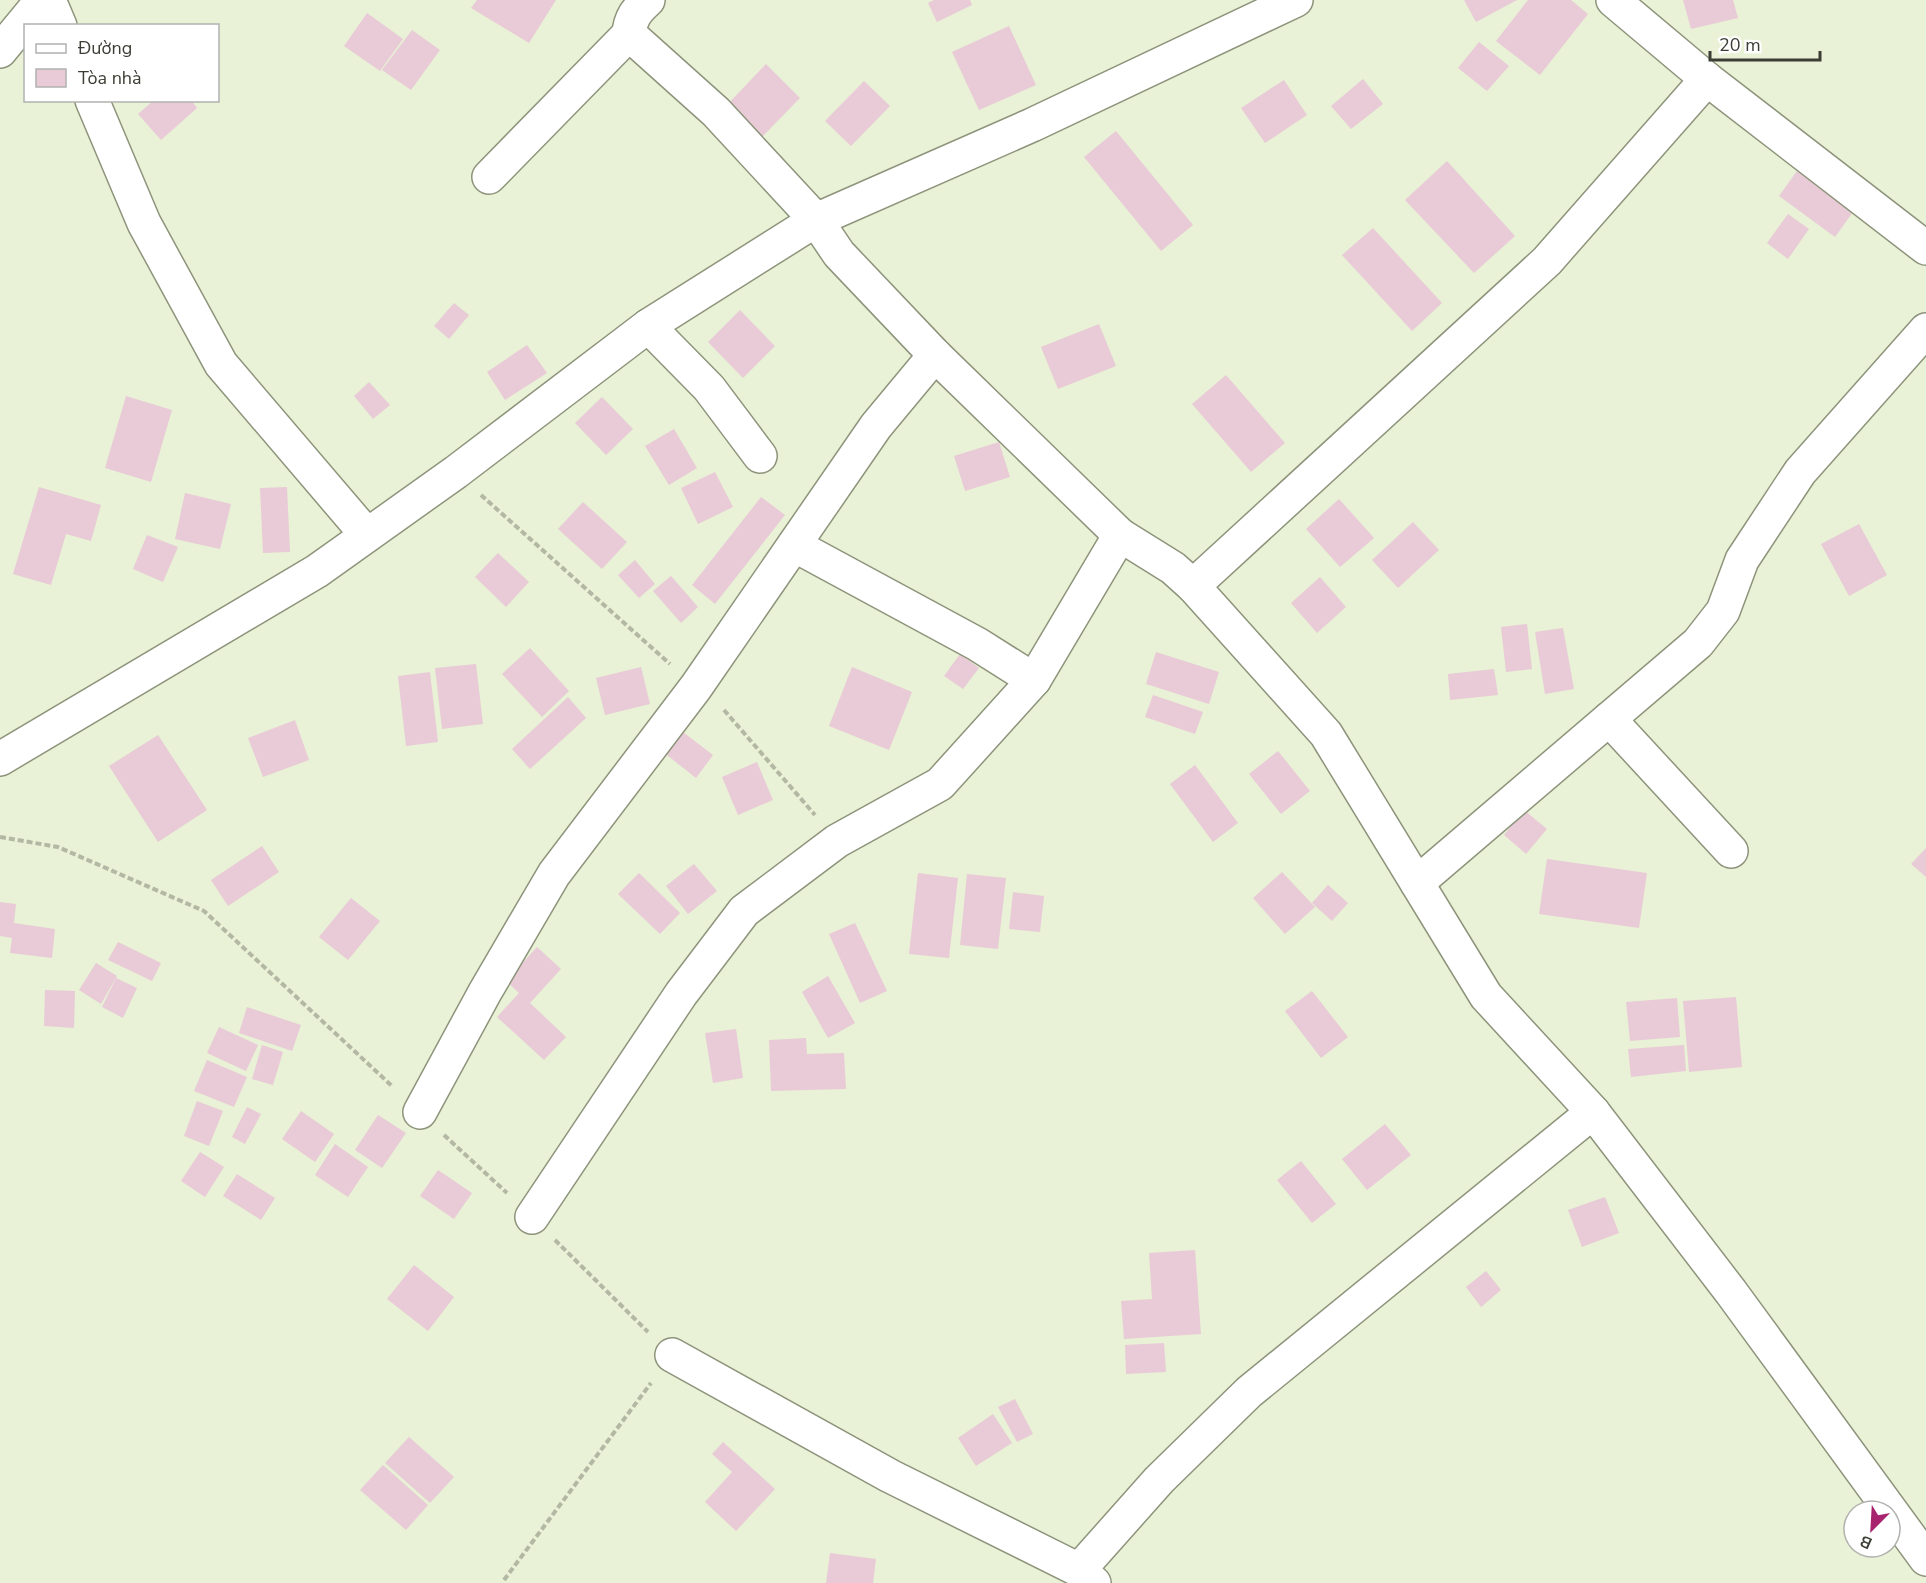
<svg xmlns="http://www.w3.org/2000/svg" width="1926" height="1583" font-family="'Nunito Sans',sans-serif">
<rect width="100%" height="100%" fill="#e9f1d6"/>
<g fill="#e8cbd6">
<polygon points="477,0 556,0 529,43 471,8"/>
<polygon points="934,0 970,0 972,5 937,22 928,3"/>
<polygon points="1464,0 1517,0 1476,22"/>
<polygon points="1528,0 1571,0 1588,14 1540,75 1496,41"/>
<polygon points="1683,0 1733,0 1738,18 1691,29"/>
<polygon points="367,13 403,39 380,71 344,46"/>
<polygon points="1009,26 1036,85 979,110 952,52"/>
<polygon points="412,30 440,50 411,90 382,70"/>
<polygon points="1479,42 1509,66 1487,91 1458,68"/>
<polygon points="766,64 800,98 761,138 727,105"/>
<polygon points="1363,79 1383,104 1351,129 1331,106"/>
<polygon points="1284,80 1307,115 1265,143 1241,108"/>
<polygon points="864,81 890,106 851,146 825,121"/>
<polygon points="154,100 191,100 197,108 161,140 138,114"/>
<polygon points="1116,131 1193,225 1161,251 1084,157"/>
<polygon points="1447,161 1515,236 1474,273 1405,200"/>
<polygon points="1797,171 1853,212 1835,237 1779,196"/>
<polygon points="1788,214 1809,229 1788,259 1767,243"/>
<polygon points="1373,228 1442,303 1412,331 1342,255"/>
<polygon points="454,303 469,315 449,339 434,326"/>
<polygon points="740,310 775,346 743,378 708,342"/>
<polygon points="1099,324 1116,366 1058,389 1041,347"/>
<polygon points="527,345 547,373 505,400 487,372"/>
<polygon points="1226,375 1285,443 1251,472 1192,404"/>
<polygon points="369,382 390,405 373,419 354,396"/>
<polygon points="126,396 172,410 151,482 105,468"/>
<polygon points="602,397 633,429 606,455 575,423"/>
<polygon points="674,429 697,468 669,485 645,446"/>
<polygon points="999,442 1010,477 965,491 954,456"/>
<polygon points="715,472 733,507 698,524 681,488"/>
<polygon points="39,487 101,505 91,541 66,534 51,585 13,574"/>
<polygon points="287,487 290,552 263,553 260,488"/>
<polygon points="185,493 231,504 220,549 175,539"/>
<polygon points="761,497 785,515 715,604 692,585"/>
<polygon points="1339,499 1374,538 1340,567 1306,529"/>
<polygon points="583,502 627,542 602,569 558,529"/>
<polygon points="1413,522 1439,550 1398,588 1372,560"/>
<polygon points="1859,524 1887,575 1849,596 1821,544"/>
<polygon points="147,535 178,547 163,582 133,569"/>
<polygon points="498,553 529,582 506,607 475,577"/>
<polygon points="635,560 655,584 639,598 618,575"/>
<polygon points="671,576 698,607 681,623 653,591"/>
<polygon points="1320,577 1346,607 1317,633 1291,603"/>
<polygon points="1527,624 1532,669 1506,672 1501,627"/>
<polygon points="1563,628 1574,689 1545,694 1535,632"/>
<polygon points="530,648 569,691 542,717 502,674"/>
<polygon points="1156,652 1219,672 1209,704 1146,684"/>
<polygon points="960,654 979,668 963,689 944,676"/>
<polygon points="476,664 483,724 442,729 435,668"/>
<polygon points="641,667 650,704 605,715 596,678"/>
<polygon points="852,667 912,692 889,750 829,726"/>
<polygon points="1494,669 1498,695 1450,700 1448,674"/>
<polygon points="430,672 438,742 406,746 398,676"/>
<polygon points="1153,695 1203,712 1195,734 1145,717"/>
<polygon points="568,697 586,718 530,769 512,749"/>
<polygon points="295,720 309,760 263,777 248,738"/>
<polygon points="675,726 713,755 696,778 658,748"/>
<polygon points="158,735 207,810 158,842 109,766"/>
<polygon points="1278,751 1310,791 1281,814 1249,774"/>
<polygon points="757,762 773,800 738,815 722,777"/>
<polygon points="1195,765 1238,823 1213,842 1170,784"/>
<polygon points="1524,810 1547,829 1526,854 1504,835"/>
<polygon points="262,846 279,872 228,906 211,880"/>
<polygon points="1926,848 1926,877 1911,864"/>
<polygon points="1547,859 1647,873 1639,928 1539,914"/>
<polygon points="694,864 717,891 688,914 666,886"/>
<polygon points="1282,872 1315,907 1285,934 1253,898"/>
<polygon points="639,873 680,913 660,934 618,894"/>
<polygon points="918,873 958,878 949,958 909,954"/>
<polygon points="967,874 1006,878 998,949 960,945"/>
<polygon points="1328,885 1348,903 1332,921 1312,903"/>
<polygon points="1013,892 1044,896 1040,932 1009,929"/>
<polygon points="351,898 380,921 348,960 319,937"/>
<polygon points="0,902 16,904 14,923 55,929 52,958 10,953 12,938 0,936"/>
<polygon points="855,923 887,991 860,1003 829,934"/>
<polygon points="118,942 161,963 152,981 108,960"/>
<polygon points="537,947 561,969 530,1003 566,1037 544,1060 497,1017 519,993 506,981"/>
<polygon points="96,963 117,976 101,1004 79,990"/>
<polygon points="828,976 855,1023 828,1038 802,992"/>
<polygon points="116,978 137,988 123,1018 102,1007"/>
<polygon points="45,990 75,991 74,1028 44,1026"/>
<polygon points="1312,991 1348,1037 1321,1058 1285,1011"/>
<polygon points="1736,997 1742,1067 1689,1072 1683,1001"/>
<polygon points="1677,998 1680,1037 1630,1041 1626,1002"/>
<polygon points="247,1007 301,1025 292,1051 239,1033"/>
<polygon points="219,1027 258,1045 246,1071 207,1053"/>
<polygon points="736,1029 743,1078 713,1083 705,1033"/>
<polygon points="806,1038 807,1054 844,1053 846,1089 771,1091 769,1040"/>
<polygon points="262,1045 283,1052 273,1085 252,1079"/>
<polygon points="1684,1045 1686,1071 1631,1077 1628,1049"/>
<polygon points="207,1060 247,1077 234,1107 194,1091"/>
<polygon points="197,1101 223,1111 209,1146 184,1136"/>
<polygon points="247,1107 261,1114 245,1144 232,1137"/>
<polygon points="301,1111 334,1134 315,1162 282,1139"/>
<polygon points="378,1115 406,1133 382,1168 355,1150"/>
<polygon points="1385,1124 1411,1155 1367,1190 1342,1159"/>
<polygon points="335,1144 368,1167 348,1197 315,1175"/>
<polygon points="200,1152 224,1167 205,1197 181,1181"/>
<polygon points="1301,1161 1336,1204 1312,1223 1277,1180"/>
<polygon points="438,1170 472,1193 454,1219 420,1196"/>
<polygon points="237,1174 275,1198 261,1220 223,1196"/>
<polygon points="1605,1197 1619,1233 1582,1247 1568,1210"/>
<polygon points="1195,1250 1201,1334 1124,1339 1121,1301 1152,1299 1149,1253"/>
<polygon points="414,1265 454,1297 428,1331 387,1299"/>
<polygon points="1486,1271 1501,1290 1481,1307 1466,1287"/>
<polygon points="1164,1343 1166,1372 1126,1374 1125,1345"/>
<polygon points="1015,1399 1033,1434 1017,1442 998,1407"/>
<polygon points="993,1414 1012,1443 976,1466 958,1438"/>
<polygon points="409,1437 454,1477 430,1503 385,1463"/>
<polygon points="723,1442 775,1489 736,1531 705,1502 732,1472 712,1454"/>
<polygon points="383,1465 428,1505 406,1530 360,1490"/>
<polygon points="830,1553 876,1559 873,1583 826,1583"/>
</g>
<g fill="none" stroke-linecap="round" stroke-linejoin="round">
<g stroke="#8d947b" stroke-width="36">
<g id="minor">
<polyline points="49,0 60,26"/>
<polyline points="1613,0 1707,79 1926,248"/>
<polyline points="0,51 42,0"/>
<polyline points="92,100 144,223 221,364 367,535"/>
<polyline points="489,177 629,34"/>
<polyline points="648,326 709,388 760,456"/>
<polyline points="1120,535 1173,568 1193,586 1326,734 1486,996 1593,1112 1731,1292 1926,1559"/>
<polyline points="794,545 977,644 1034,680"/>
<polyline points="1193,586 1547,261 1707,79"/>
<polyline points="1609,719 1731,851"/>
<polyline points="0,759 317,571 456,472 648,326 816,220 1032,125 1296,0"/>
<polyline points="1417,883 1698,643 1723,611 1742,560 1800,472 1926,330"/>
<polyline points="420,1112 485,992 554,874 696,687 876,426 935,355"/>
<path d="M532 1217 681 994 744 911 837 841 940 784 1034 680 1120 535 935 355 839 254 816 220 716 112 629 34C630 18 637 10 648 0"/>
<polyline points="672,1355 890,1476 1079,1570 1094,1583"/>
<polyline points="1079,1570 1159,1480 1249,1392 1593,1112"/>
</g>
</g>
<g stroke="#b2b8a3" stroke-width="4" stroke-dasharray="6 3" stroke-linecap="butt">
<polyline points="481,495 670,664"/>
<polyline points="724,710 815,815"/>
<polyline points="0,837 58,847 204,911 393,1087"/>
<polyline points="444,1135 507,1193"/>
<polyline points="555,1240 648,1332"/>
<polyline points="504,1580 651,1383"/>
</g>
<use href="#minor" stroke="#fff" stroke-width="33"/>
</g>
<rect x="24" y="24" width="195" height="78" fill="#ffffff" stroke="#b1b2ae" stroke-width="1.5"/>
<rect x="36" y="44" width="30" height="9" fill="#ffffff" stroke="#b1b2ae" stroke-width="1.5"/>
<text x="78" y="54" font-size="18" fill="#3b3e34">Đường</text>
<rect x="36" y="69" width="30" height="18" fill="#e8cbd6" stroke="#b1b2ae" stroke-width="1.5"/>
<text x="78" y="84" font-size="18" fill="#3b3e34">Tòa nhà</text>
<g transform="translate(1872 1529) rotate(204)"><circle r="28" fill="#ffffff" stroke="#b1b2ae" stroke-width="1.5"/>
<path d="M0-4.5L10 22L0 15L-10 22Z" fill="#a8236e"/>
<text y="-9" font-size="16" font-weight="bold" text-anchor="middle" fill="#3b3e34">B</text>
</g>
<path d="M1710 51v9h110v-9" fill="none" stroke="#3b3e34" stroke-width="3"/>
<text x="1719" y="51" font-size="18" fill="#3b3e34" stroke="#ffffff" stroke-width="4.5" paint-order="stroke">20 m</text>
</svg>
